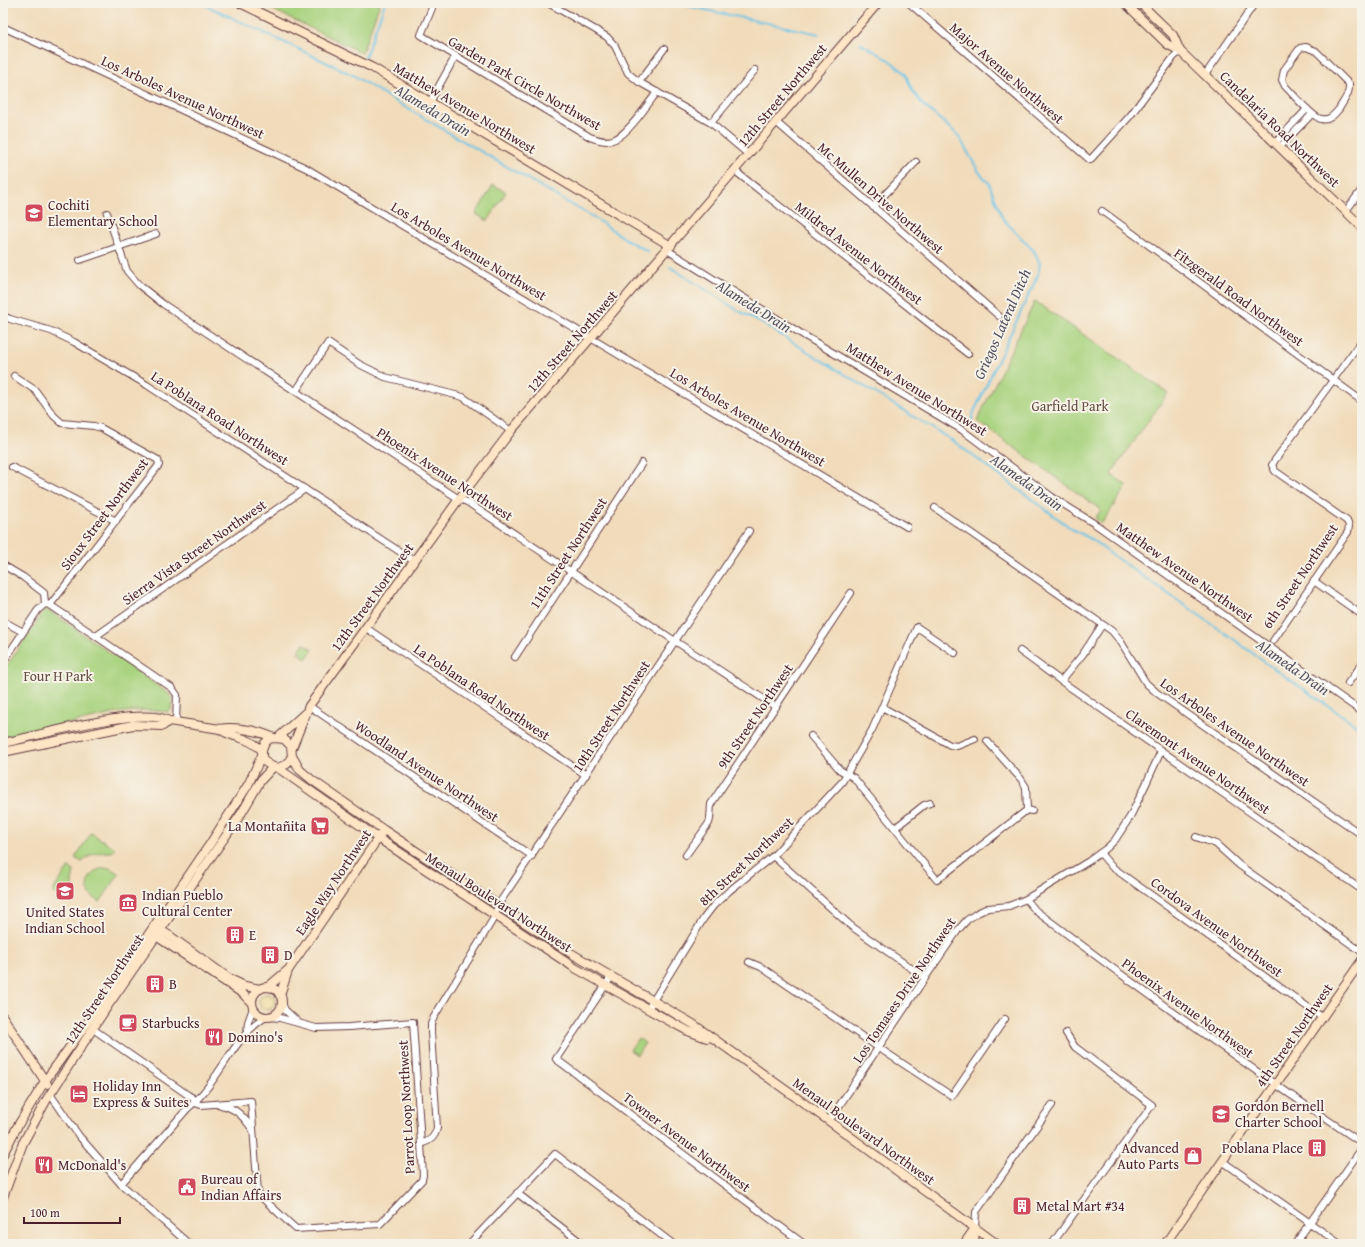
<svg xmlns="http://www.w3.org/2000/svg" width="1365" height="1247" font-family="'Gentium Book Plus',serif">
<rect width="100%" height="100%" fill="#f7f3e8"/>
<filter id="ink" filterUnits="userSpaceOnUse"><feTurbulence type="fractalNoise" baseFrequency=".025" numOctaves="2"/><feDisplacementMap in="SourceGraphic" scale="8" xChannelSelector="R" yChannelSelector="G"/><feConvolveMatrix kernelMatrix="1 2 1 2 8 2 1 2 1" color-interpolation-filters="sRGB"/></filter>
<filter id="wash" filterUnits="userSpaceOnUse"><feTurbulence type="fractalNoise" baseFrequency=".012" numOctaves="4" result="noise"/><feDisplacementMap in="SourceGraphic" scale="16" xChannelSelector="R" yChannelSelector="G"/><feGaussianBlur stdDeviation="0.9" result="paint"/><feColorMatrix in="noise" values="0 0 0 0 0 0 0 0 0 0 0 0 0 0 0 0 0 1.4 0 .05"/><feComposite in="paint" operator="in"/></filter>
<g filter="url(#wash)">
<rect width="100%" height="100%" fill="#f1dbba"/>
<g fill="#a9d37f" stroke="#7a7955">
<polygon points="259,3 380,3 362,53"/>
<polygon points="493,185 506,192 488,221 476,214"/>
<polygon points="1035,301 1168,393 1111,474 1127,486 1102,523 1095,518 1101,510 977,421"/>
<polygon points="45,610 51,612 168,693 172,699 171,710 168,712 145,710 123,712 3,737 3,671"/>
<polygon points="303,644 304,644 312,649 312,651 306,659 298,652"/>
<path d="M91 833 115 848 112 852C98 852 92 853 82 862L75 858Z"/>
<polygon points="69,867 74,871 72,881 74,892 66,902 52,892"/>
<path d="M102 868H110L119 874 100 902C97 900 94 898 92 896 81 885 91 872 102 868Z"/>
<polygon points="638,1038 645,1043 637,1055 630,1050"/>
</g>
<circle fill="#eeda9e" stroke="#9c7c64" cx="267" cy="1002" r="8"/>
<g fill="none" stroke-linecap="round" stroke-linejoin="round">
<g stroke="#69c5e7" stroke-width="2">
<polyline points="201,3 353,75 388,97 596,219 627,240 647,251"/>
<polyline points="673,3 819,34"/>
<polyline points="860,43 889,60 905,73 912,90 922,104 958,135 979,172 989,183 1003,219 1034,251 1040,264 1038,275 973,414 971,424 974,429 984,437"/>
<polyline points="365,57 385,3"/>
<polyline points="670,267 739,311 758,321 953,441 1072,529 1091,539 1112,555 1232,638 1267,664 1362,729"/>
</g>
</g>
</g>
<g filter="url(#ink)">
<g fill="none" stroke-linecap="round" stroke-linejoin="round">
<g stroke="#633b40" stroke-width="8">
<g id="street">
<path d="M434 3 421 35 590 137C598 140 607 143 615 139 628 134 648 104 657 92"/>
<polyline points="548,3 594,29 607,37 615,46 628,73 639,82 711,123 749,155"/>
<polyline points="909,3 1090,160 1130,116 1173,58 1180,51"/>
<polyline points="3,27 306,168 907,527"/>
<path d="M1306 47 1316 51 1349 84C1350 94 1344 100 1339 109 1334 115 1329 121 1321 119 1312 117 1292 93 1285 86L1282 80 1284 70 1300 48Z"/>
<polyline points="1205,75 1255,3"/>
<polyline points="639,82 664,49"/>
<polyline points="430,102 455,57"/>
<polyline points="776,122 999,316"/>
<polyline points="711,123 755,70"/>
<polyline points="1275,143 1307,109"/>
<polyline points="1280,147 1312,114"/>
<polyline points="735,171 968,354"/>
<polyline points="873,207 916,162"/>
<polyline points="1102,211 1362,401"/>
<polyline points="1346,211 1362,189"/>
<polyline points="107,213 127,271 139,285 163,304 459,499 467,502 675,641 776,707"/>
<polyline points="667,250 805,336 962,430 1052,497 1095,524 1362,712"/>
<polyline points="80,260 156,234"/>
<polyline points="3,316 10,319 51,331 74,342 147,385 414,561"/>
<polyline points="14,376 35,390 54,416 62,423 94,426 101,428 158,460 159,465 50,605"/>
<polyline points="296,391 328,343 359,364 385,377 463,397 511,431"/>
<polyline points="12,467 116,521"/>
<polyline points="935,508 1112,631 1121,642 1146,683 1157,693 1362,835"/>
<polyline points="3,565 23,577 44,593 45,604"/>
<polyline points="1314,581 1362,615"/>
<polyline points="45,604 50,605 172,688 177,695 176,722"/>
<polyline points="3,621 23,632"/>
<polyline points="366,628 586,775"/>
<polyline points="96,636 305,489"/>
<polyline points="1273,641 1348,532 1349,526 1347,521 1275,471 1272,465 1275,460 1362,340"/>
<polyline points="1020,651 1061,681 1362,890"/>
<polyline points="515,657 642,463"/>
<polyline points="3,662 38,610 45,604"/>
<polyline points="1061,681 1083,654 1102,625"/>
<polyline points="1348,683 1362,664"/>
<polyline points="309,706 532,856"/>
<polyline points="882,707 950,745 957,746 975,739"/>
<polyline points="811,736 840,770 854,778 937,880 1027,810 1032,811"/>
<polyline points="987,741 1021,779 1026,787 1027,810"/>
<polyline points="895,828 924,805 930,803"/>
<polyline points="1196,837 1216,844 1239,865 1362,952"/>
<polyline points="1100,853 1112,867 1323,1018"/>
<polyline points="686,855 709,823 710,819 711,804 851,593"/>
<polyline points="773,856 851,926 925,978"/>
<path d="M1026 899 1036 911C1143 992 1251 1069 1362 1143"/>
<polyline points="749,962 761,967 879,1048 952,1096 1005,1019"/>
<polyline points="611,977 556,1059 804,1244"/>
<polyline points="282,1003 285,1010 299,1023"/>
<polyline points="648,1009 704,918 714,905 729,891 773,856 842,782 872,730 917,627 955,653"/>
<polyline points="93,1029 188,1095 193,1098 195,1103 201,1105 251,1101 258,1193 259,1195 296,1229 380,1224 422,1180 423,1175 413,1022 349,1027 316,1028 280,1018 270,1017"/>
<polyline points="247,1032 248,1022 253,1008"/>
<polyline points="50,1094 79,1136 121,1184 189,1244"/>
<path d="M221 1105C236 1108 244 1117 252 1129"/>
<polyline points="829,1121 925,978 958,930 967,920 977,913 988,908 1009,906 1026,899 1089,861 1107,848 1115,840 1130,817 1146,784 1161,751"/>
<path d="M421 1143C430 1142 435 1137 437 1128L431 1032V1024L434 1017 495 916 498 905 675 641 749 531"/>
<polyline points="1222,1161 1340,1244"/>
<path d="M121 1184 188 1108C196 1102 201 1095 207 1088 226 1064 239 1033 266 1017"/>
<polyline points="517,1193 583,1244"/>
<polyline points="975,1228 976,1212 1052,1105"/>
<polyline points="469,1244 555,1154 673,1244"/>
<polyline points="1052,1244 1152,1105 1075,1047 1066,1033"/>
<polyline points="1295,1244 1362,1148"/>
</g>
</g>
<g stroke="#633b40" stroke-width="10">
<g id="secondary">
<polyline points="240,3 373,68 671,246"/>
<polyline points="1125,3 1167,44 1180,51 1362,227"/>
<polyline points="1140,3 1173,35 1180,51"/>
<path d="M220 729C227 735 233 735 241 738 249 740 256 745 262 750"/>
<polyline points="279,737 304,714"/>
<path d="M3 743C37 736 142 705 169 721L220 729C235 726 260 731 274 738"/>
<polyline points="292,748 309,706 459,499 511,431 878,3"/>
<polyline points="3,752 133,725 163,726 169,721"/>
<polyline points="292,756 287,764 278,768 273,767 265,762 262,757 262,750 265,743 269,739 274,738 284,739 291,746 292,756 300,770 312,780 384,830 569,952 693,1024 829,1121 997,1244"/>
<polyline points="278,768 378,838 575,968 664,1018 688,1031 707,1038"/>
<polyline points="156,929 160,930 170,936 230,979 245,986 260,989"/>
<polyline points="153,931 156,936 242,993 252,1003"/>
<polyline points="268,987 289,969 381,834"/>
<circle cx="267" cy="1002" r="15"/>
<polyline points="280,995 288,971"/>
<polyline points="3,1017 47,1084"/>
<polyline points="3,1154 17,1127 45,1081 101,1004 210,844 248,785 262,755"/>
<polyline points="3,1197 23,1143 47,1099 107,1007 241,814 261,780 273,767"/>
<polyline points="964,1244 975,1228"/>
<polyline points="974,1244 975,1229"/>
<polyline points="1165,1244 1362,960"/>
</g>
</g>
<use href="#street" stroke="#fff" stroke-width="6"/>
<use href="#secondary" stroke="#fde5c5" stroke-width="8"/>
</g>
</g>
<defs>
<g id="school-square" transform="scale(1)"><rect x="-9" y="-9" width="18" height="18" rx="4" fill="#d1495b" stroke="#f7f3e8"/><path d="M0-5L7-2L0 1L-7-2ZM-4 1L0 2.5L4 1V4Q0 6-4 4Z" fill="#fff"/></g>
<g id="supermarket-square" transform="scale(1)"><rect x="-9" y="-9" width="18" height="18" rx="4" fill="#d1495b" stroke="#f7f3e8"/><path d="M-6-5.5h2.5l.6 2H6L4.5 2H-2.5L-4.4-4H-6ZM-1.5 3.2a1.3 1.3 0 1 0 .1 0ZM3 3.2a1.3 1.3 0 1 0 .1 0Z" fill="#fff"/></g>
<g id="museum-square" transform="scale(1)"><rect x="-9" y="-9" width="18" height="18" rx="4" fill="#d1495b" stroke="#f7f3e8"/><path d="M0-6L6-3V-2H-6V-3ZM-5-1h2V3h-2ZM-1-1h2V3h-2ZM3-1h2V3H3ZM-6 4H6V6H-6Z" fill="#fff"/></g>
<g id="building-square" transform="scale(1)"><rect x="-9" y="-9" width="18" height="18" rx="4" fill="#d1495b" stroke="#f7f3e8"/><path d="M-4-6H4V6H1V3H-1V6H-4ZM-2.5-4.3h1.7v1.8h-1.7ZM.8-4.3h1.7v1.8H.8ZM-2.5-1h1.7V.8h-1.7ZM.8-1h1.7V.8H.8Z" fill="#fff"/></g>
<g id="cafe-square" transform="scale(1)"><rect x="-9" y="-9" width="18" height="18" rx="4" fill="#d1495b" stroke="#f7f3e8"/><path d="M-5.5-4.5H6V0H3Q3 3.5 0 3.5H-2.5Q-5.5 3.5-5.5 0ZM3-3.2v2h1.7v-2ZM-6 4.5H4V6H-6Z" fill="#fff"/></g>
<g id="restaurant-square" transform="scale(1)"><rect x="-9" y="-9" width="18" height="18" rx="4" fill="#d1495b" stroke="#f7f3e8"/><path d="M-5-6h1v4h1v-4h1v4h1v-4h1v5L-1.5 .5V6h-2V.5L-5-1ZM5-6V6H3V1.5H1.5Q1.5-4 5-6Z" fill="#fff"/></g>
<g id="hotel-square" transform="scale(1)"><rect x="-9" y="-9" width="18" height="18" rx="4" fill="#d1495b" stroke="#f7f3e8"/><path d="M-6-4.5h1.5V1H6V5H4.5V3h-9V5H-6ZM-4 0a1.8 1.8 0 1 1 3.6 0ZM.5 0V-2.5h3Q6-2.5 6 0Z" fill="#fff"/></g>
<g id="shop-square" transform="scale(1)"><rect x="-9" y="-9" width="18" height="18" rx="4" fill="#d1495b" stroke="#f7f3e8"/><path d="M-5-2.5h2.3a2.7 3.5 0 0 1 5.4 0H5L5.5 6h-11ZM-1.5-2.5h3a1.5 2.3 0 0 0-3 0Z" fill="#fff"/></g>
<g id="civic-square" transform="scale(1)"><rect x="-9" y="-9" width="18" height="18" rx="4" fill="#d1495b" stroke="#f7f3e8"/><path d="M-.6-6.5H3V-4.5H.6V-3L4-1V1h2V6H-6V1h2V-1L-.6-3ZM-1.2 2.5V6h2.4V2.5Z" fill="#fff"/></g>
</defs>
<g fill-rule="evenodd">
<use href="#school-square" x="34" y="213"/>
<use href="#supermarket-square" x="320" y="826"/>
<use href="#school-square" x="65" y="891"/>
<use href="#museum-square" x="128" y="903"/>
<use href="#building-square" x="235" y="935"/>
<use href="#building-square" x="270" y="955"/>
<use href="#building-square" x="155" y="984"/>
<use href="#cafe-square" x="128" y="1023"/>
<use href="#restaurant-square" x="214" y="1037"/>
<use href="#hotel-square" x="79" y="1094"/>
<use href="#school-square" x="1221" y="1114"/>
<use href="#building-square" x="1317" y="1148"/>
<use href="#shop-square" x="1193" y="1156"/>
<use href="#restaurant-square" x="44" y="1165"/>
<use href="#civic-square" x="187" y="1187"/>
<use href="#building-square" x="1022" y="1206"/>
</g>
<g text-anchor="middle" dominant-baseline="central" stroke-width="4" stroke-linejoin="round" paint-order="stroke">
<g font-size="14" fill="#4a1f2b" stroke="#f7f3e8">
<text transform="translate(1007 73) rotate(41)">Major Avenue Northwest</text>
<text transform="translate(525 83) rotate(30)">Garden Park Circle Northwest</text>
<text transform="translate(782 95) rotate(-50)">12th Street Northwest</text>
<text transform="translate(183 97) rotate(25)">Los Arboles Avenue Northwest</text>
<text transform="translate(465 108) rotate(31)">Matthew Avenue Northwest</text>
<text transform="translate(1280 129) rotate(44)">Candelaria Road Northwest</text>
<text transform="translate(881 198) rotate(41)">Mc Mullen Drive Northwest</text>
<text transform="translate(469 251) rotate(31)">Los Arboles Avenue Northwest</text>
<text transform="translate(859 253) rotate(38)">Mildred Avenue Northwest</text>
<text transform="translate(1239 297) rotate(36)">Fitzgerald Road Northwest</text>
<text transform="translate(572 341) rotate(-49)">12th Street Northwest</text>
<text transform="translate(917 389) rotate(32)">Matthew Avenue Northwest</text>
<text transform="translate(748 417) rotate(31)">Los Arboles Avenue Northwest</text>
<text transform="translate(220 418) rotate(33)">La Poblana Road Northwest</text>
<text transform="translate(445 474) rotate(33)">Phoenix Avenue Northwest</text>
<text transform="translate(104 514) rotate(-53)">Sioux Street Northwest</text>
<text transform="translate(194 552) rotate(-35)">Sierra Vista Street Northwest</text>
<text transform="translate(568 553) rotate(-57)">11th Street Northwest</text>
<text transform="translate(1185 572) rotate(35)">Matthew Avenue Northwest</text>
<text transform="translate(1300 576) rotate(-56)">6th Street Northwest</text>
<text transform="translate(372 597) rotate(-54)">12th Street Northwest</text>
<text transform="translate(482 692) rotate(34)">La Poblana Road Northwest</text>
<text transform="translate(611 716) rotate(-57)">10th Street Northwest</text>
<text transform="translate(755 716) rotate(-56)">9th Street Northwest</text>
<text transform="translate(1235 732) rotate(35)">Los Arboles Avenue Northwest</text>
<text transform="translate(1198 761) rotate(35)">Claremont Avenue Northwest</text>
<text transform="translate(427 771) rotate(34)">Woodland Avenue Northwest</text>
<text transform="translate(746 861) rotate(-43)">8th Street Northwest</text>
<text transform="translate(333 882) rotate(-56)">Eagle Way Northwest</text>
<text transform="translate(499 902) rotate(33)">Menaul Boulevard Northwest</text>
<text transform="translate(1217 927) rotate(36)">Cordova Avenue Northwest</text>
<text transform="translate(104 989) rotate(-56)">12th Street Northwest</text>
<text transform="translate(904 990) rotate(-56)">Los Tomases Drive Northwest</text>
<text transform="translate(1188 1008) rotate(36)">Phoenix Avenue Northwest</text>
<text transform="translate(1294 1035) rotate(-55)">4th Street Northwest</text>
<text transform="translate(406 1107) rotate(-93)">Parrot Loop Northwest</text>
<text transform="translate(864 1131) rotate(36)">Menaul Boulevard Northwest</text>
<text transform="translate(687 1142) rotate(37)">Towner Avenue Northwest</text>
</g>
<g font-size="14" fill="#4a1f2b" stroke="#f7f3e8" text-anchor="start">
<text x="48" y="205">Cochiti<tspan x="48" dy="16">Elementary School</tspan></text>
<text x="306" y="826" text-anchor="end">La Montañita</text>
<text x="142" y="895">Indian Pueblo<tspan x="142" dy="16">Cultural Center</tspan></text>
<text x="65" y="912" text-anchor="middle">United States<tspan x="65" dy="16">Indian School</tspan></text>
<text x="249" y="935">E</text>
<text x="284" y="955">D</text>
<text x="169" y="984">B</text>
<text x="142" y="1023">Starbucks</text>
<text x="228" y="1037">Domino's</text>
<text x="93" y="1086">Holiday Inn<tspan x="93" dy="16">Express &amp; Suites</tspan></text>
<text x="1235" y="1106">Gordon Bernell<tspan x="1235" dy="16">Charter School</tspan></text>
<text x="1179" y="1148" text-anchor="end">Advanced<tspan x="1179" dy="16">Auto Parts</tspan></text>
<text x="1303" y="1148" text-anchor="end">Poblana Place</text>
<text x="58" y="1165">McDonald's</text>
<text x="201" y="1179">Bureau of<tspan x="201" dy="16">Indian Affairs</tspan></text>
<text x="1036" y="1206">Metal Mart #34</text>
</g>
<g font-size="14" fill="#624c40" stroke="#f7f3e8">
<text x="1070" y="406">Garfield Park</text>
<text x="58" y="676">Four H Park</text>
</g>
<g font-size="15" font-style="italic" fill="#535163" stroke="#f7f3e8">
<text transform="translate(433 110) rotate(31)">Alameda Drain</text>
<text transform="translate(754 306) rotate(32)">Alameda Drain</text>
<text transform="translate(1002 324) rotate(-66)">Griegos Lateral Ditch</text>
<text transform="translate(1027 482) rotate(36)">Alameda Drain</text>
<text transform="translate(1293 667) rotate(35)">Alameda Drain</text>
</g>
</g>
<rect width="1365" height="1247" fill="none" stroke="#f7f3e8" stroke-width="16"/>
<path d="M24 1217v6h96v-6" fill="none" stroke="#4a1f2b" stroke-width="2"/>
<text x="30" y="1217" font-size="12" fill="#4a1f2b" stroke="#f7f3e8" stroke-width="3" paint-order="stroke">100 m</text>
</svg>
